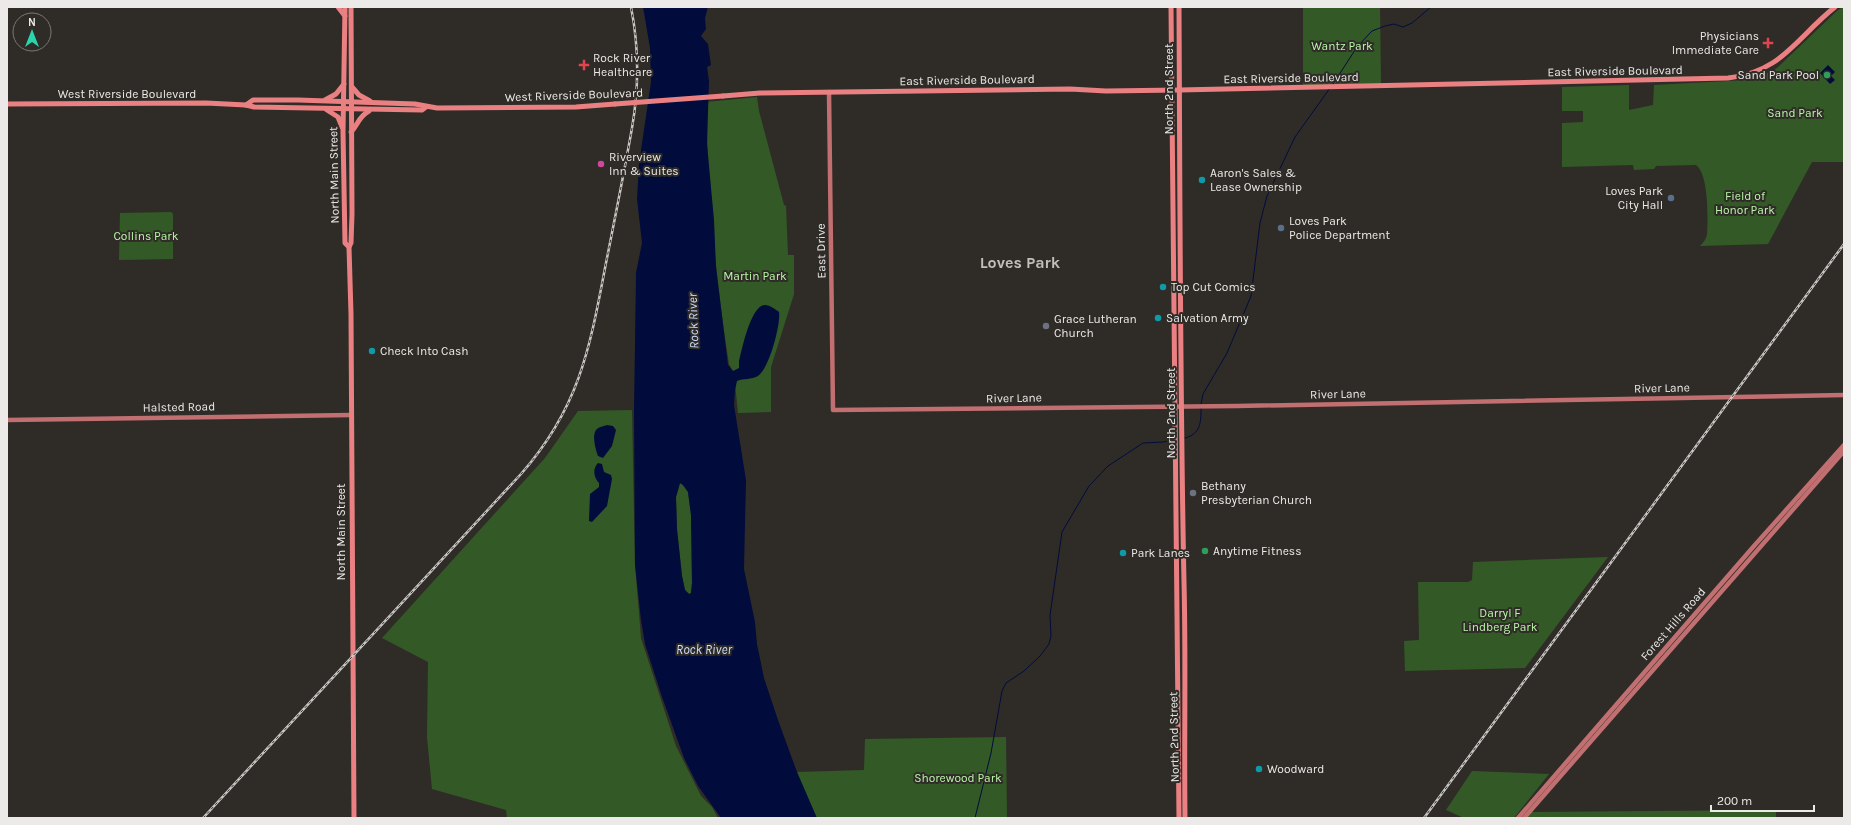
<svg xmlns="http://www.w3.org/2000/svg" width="1851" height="825" font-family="Karla,sans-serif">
<rect width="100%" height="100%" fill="#2f2c28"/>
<g fill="#335a26">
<polygon points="1303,7 1380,7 1381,86 1303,87"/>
<path d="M1844 7V162H1812L1768 244 1700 246C1703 243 1706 239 1707 235 1708 220 1709 174 1696 165L1656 166 1654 169 1634 170 1633 165 1562 167V123L1583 122V111H1562V87L1629 85V110L1653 105 1654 85 1747 80 1765 74 1777 68 1838 10Z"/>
<path d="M757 97 759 111 784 205 786 206 788 255H794V294L771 367V412L738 413 734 373 729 364C715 275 708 192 706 102Z"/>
<polygon points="171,212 173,214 173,259 119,260 120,213"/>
<polygon points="632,410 635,565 641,638 676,746 701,796 712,807 718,818 507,818 506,810 432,789 427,737 428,662 382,638 545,458 578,411"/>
<polygon points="680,483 683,485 688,492 691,515 692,583 691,593 689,594 685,590 682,576 677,530 676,497"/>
<polygon points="1608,557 1525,668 1405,671 1404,641 1419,640 1418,582 1468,582 1472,580 1473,562"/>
<polygon points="1006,737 1007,818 814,818 797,772 864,770 865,739"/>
<polygon points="1472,771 1549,774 1514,818 1464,818 1446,810"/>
<polygon points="1776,810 1776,818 1526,818 1531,812"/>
</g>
<g fill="#010c3c" fill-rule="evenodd">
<path d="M643 7H708L705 18 706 29 701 36 708 44 711 65 707 67 709 81 707 144 714 220 716 267 728 365 733 371 739 368V361C742 349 751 305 765 305 770 305 775 309 779 312 781 324 769 369 758 376 751 380 744 378 737 381L735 390 734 405 746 480 744 569 755 622 757 644 764 678 778 720 797 772 817 818H721L698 786 684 758 662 697 645 644 641 620 635 565 634 410 636 273 642 243 637 199 639 164 651 82 650 48ZM680 483 683 485 688 492 691 515 692 583 691 593 689 594 685 590 682 576 677 529 676 497Z"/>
<polygon points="1828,65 1835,72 1831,76 1835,80 1830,84 1820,73"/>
<path d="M607 425 613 426 616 430 612 446 603 458 598 456C596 450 591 434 597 429 599 427 604 426 607 425Z"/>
<path d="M598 463 602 464 604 472 611 475 612 479 607 506 592 522 589 521 590 494 599 487V483C594 478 592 469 598 463Z"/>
</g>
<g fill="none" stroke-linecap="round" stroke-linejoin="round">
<g stroke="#010c3c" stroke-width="1">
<polyline points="1333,84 1357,47 1372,31 1385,26 1394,24 1403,27 1412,23 1431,7"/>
<polyline points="1201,404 1203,394 1227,353 1251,296 1260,223 1267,196 1295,137 1330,88"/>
<path d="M1185 438C1201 434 1201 422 1201 408"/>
<polyline points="975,818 991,753 1002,691 1006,683 1024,671 1040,656 1049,644 1051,636 1050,615 1062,532 1089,486 1108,466 1143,443 1163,442 1174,440"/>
</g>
<g stroke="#c16f70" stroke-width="4.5">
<polyline points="829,92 833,410 1237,406 1844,395"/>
<polyline points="7,420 351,415"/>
<polyline points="1518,818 1754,546 1844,445"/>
<polyline points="1524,818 1844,451"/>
</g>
<g stroke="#ea8082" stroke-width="5">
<polyline points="338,7 345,16"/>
<polyline points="345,7 343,132 345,243 349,247"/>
<polyline points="351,7 352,214 351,243 349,247 351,314 354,818"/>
<polyline points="1171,7 1179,818"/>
<path d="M1179 7C1180 199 1180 390 1184 582 1186 660 1184 739 1185 818"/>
<polyline points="352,87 359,95 370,101"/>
<path d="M723 96 760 93 1070 89 1106 91 1179 90 1728 78C1782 72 1796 38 1835 7"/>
<polyline points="325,100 336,94 344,84"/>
<polyline points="7,104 206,103 246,105 254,107 422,110 426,107"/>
<polyline points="246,105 253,100 298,100 415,104 437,108 576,107 615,104"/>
<polyline points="327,110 338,117 342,127"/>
<path d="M351 132C358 125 358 117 369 111"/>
</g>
<g stroke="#c9c7c5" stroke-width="2.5">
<g id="rail">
<path d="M203 818 521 474C580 407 590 347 606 263 615 218 624 173 632 128 639 88 639 47 631 7"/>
<polyline points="1424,818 1844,244"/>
</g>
</g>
<use href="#rail" stroke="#2f2c28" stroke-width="1" stroke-dasharray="3" stroke-linecap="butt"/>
<polyline stroke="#ea8082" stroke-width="5" points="615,104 723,96"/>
</g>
<g fill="#e0444e" stroke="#2f2c28" stroke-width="1.5">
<path d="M1766 37h4v4h4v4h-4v4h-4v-4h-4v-4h4z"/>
<path d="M582 59h4v4h4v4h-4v4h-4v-4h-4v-4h4z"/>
</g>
<g fill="#2e9e5b" stroke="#2f2c28" stroke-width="1.5">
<circle cx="1827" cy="75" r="4"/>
<circle cx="1205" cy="551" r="4"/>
</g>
<circle fill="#d1479c" stroke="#2f2c28" stroke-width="1.5" cx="601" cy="164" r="4"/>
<g fill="#0f9aa8" stroke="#2f2c28" stroke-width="1.5">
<circle cx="1202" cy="180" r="4"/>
<circle cx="1163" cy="287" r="4"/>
<circle cx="1158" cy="318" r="4"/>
<circle cx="372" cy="351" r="4"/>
<circle cx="1123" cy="553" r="4"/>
<circle cx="1259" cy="769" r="4"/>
</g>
<g fill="#5c6f8a" stroke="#2f2c28" stroke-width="1.5">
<circle cx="1671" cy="198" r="4"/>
<circle cx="1281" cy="228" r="4"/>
</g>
<g fill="#6b7280" stroke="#2f2c28" stroke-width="1.5">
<circle cx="1046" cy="326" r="4"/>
<circle cx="1193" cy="493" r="4"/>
</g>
<g text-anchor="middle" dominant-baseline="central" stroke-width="4" stroke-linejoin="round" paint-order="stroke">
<g font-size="12" fill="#eceae8" stroke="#2f2c28" text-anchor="start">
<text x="1759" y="36" text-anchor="end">Physicians<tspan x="1759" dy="14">Immediate Care</tspan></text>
<text x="593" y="58">Rock River<tspan x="593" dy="14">Healthcare</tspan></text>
<text x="1819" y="75" text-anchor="end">Sand Park Pool</text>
<text x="609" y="157">Riverview<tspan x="609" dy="14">Inn &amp; Suites</tspan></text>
<text x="1210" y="173">Aaron's Sales &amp;<tspan x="1210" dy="14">Lease Ownership</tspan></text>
<text x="1663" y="191" text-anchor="end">Loves Park<tspan x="1663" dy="14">City Hall</tspan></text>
<text x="1289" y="221">Loves Park<tspan x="1289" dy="14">Police Department</tspan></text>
<text x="1171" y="287">Top Cut Comics</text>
<text x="1166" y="318">Salvation Army</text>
<text x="1054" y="319">Grace Lutheran<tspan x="1054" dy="14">Church</tspan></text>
<text x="380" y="351">Check Into Cash</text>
<text x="1201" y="486">Bethany<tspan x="1201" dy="14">Presbyterian Church</tspan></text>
<text x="1213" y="551">Anytime Fitness</text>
<text x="1131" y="553">Park Lanes</text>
<text x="1267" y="769">Woodward</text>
</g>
<g font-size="12" fill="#b9f7a7" stroke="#2f2c28">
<text x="1342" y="46">Wantz Park</text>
<text x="1795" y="113">Sand Park</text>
<text x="1745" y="196">Field of<tspan x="1745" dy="14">Honor Park</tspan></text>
<text x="146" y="236">Collins Park</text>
<text x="755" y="276">Martin Park</text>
<text x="1500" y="613">Darryl F<tspan x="1500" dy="14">Lindberg Park</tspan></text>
<text x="958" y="778">Shorewood Park</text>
</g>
<g font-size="12" fill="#eceae8" stroke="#2f2c28">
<text transform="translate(1615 71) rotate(-1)">East Riverside Boulevard</text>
<text transform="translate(1291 78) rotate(-1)">East Riverside Boulevard</text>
<text transform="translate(967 80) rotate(-1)">East Riverside Boulevard</text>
<text transform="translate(1169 89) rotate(-90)">North 2nd Street</text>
<text x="127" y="94">West Riverside Boulevard</text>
<text transform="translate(574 95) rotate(-2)">West Riverside Boulevard</text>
<text transform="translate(334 175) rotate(-91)">North Main Street</text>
<text transform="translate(821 251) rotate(-91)">East Drive</text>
<text transform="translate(1662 388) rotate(-1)">River Lane</text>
<text transform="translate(1338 394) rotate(-1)">River Lane</text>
<text transform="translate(1014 398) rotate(-1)">River Lane</text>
<text transform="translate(179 407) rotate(-1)">Halsted Road</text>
<text transform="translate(1171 413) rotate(-90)">North 2nd Street</text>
<text transform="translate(341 532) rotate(-90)">North Main Street</text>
<text transform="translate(1673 624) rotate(-49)">Forest Hills Road</text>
<text transform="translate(1174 737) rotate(-91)">North 2nd Street</text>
</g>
<g font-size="13" font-style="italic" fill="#cdddff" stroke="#2f2c28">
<text transform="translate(693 321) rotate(-92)">Rock River</text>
<text x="704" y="649">Rock River</text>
</g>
<g font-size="16" font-weight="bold" fill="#c2bfbb" stroke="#2f2c28">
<text x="1020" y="262">Loves Park</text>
</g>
</g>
<rect width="1851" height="825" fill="none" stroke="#eceae8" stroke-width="16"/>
<g transform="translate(32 32)"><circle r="19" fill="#2f2c28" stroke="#7b7875"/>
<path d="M0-3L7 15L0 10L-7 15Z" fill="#28d5ad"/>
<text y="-6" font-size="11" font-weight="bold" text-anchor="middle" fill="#eceae8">N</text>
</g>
<path d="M1711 805v6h103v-6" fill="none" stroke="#eceae8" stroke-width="2"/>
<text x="1717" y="805" font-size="12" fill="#eceae8" stroke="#2f2c28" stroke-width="3" paint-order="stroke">200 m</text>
</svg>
